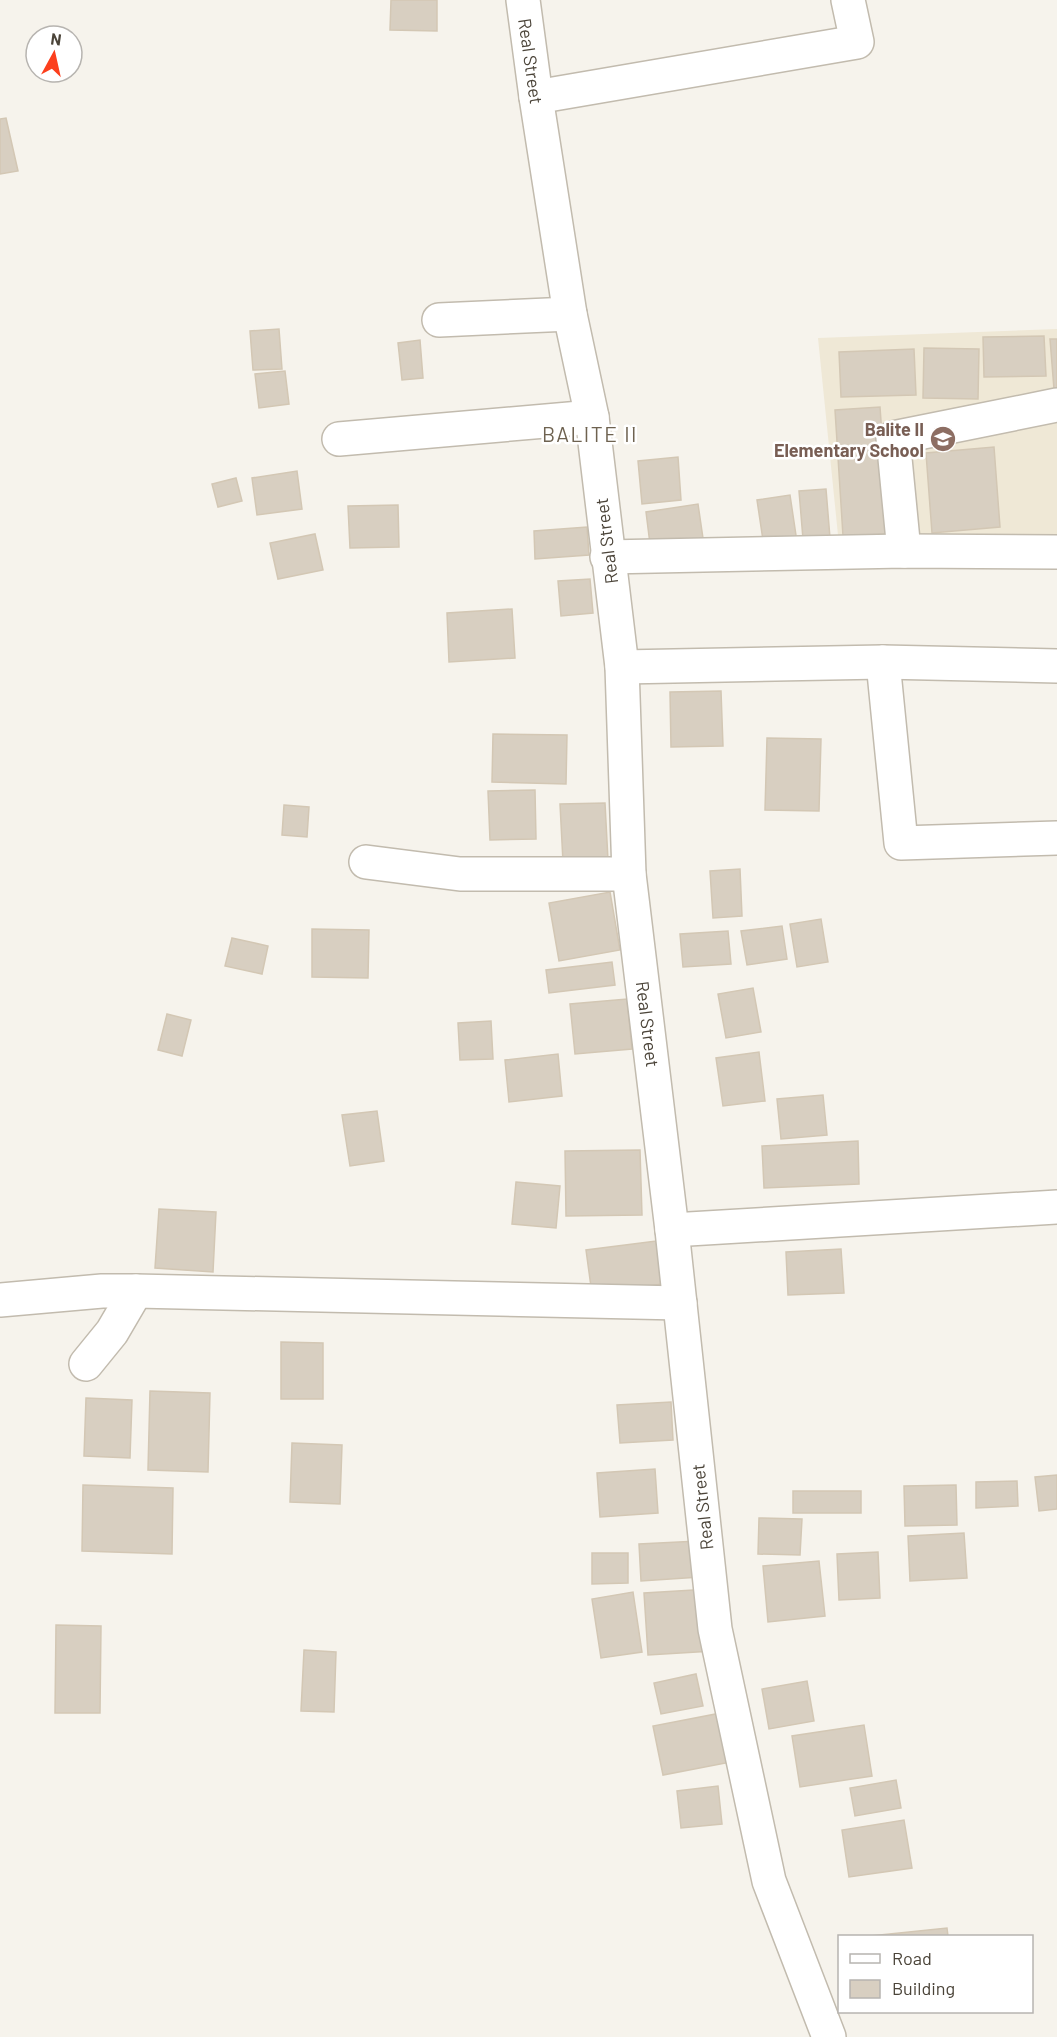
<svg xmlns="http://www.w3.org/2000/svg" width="1057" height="2037" font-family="Barlow,sans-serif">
<rect width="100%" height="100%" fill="#f6f3ec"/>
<polygon fill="#efe8d6" points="1057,329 1057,540 839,545 818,338"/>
<g fill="#d8cfc1" stroke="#d3c7b4" stroke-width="1.5">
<polygon points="391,0 437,0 437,31 390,30"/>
<polygon points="6,118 18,171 0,174 0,119"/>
<polygon points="279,329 282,369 253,370 250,331"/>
<polygon points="1044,336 1046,376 984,377 983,337"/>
<polygon points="1050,339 1057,339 1057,389 1054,389"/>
<polygon points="420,340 423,378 402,380 398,343"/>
<polygon points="924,348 979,349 978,399 923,398"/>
<polygon points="914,349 916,395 841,397 839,352"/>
<polygon points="285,371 289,404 259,408 255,374"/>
<polygon points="880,407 889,534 843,536 835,410"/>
<polygon points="994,447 1000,527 932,533 926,453"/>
<polygon points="678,457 681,500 642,504 638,461"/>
<polygon points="297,471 302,509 257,515 252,478"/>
<polygon points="236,478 242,501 218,507 212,484"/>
<polygon points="826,489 830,538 803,539 799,491"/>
<polygon points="790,495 797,542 764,547 757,500"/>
<polygon points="698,504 704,545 651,552 646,512"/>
<polygon points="398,505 399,547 350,548 348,506"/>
<polygon points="587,527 589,555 535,559 534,531"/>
<polygon points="315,534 323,570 278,579 270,543"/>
<polygon points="590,579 593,613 561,616 558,581"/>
<polygon points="512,609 515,658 449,662 447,613"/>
<polygon points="721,691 723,746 671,747 670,692"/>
<polygon points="493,734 567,735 566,784 492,782"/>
<polygon points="767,738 821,739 819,811 765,810"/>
<polygon points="535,790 536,839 490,840 488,791"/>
<polygon points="605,803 608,860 563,862 560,804"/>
<polygon points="284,805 309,807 307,837 282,835"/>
<polygon points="740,869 742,916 713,918 710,871"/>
<polygon points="610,892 620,950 559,961 549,903"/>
<polygon points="821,919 828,962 797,967 790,924"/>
<polygon points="782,926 787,959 747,965 741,931"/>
<polygon points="312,929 369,930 368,978 312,977"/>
<polygon points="728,931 731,964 683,967 680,934"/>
<polygon points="232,938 268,946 262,974 225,966"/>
<polygon points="612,962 615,985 549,993 546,970"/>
<polygon points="753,988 761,1032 726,1038 718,994"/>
<polygon points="627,999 632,1049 575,1054 570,1004"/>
<polygon points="167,1014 191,1020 182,1056 158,1050"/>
<polygon points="491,1021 493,1059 460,1060 458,1023"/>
<polygon points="759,1052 765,1101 723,1106 716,1058"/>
<polygon points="558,1054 562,1096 509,1102 505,1060"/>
<polygon points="823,1095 827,1135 781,1139 777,1099"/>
<polygon points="377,1111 384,1161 350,1166 342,1115"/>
<polygon points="858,1141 859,1184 764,1188 762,1146"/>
<polygon points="640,1150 642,1215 566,1216 565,1151"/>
<polygon points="516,1182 560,1186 556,1228 512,1224"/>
<polygon points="159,1209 216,1212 213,1272 155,1268"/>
<polygon points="656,1241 662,1284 592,1294 586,1250"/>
<polygon points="841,1249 844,1293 788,1295 786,1252"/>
<polygon points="281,1342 323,1343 323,1399 281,1399"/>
<polygon points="150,1391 210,1393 208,1472 148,1470"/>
<polygon points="86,1398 132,1400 130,1458 84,1456"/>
<polygon points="671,1402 673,1440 620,1443 617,1405"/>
<polygon points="292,1443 342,1445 340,1504 290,1502"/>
<polygon points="655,1469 658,1513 600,1517 597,1473"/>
<polygon points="1057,1475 1057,1509 1039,1511 1035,1477"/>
<polygon points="1017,1481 1018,1506 976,1508 976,1482"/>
<polygon points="83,1485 173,1488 172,1554 82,1551"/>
<polygon points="956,1485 957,1525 905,1526 904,1486"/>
<rect x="793" y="1491" width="68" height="22"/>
<polygon points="759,1518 802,1519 800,1555 758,1554"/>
<polygon points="964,1533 967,1578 910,1581 908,1536"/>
<polygon points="698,1541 700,1577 641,1581 639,1544"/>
<polygon points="878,1552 880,1598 839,1600 837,1554"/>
<polygon points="592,1553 628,1553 628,1583 592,1584"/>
<polygon points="819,1561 825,1616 768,1622 763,1566"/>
<polygon points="710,1589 713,1651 648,1655 644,1593"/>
<polygon points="633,1592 642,1652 601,1658 592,1599"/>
<polygon points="56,1625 101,1626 100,1713 55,1713"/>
<polygon points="304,1650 336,1652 334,1712 301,1711"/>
<polygon points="696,1674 703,1706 661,1714 654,1683"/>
<polygon points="807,1681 814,1721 769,1729 762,1689"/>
<polygon points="721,1713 731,1762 663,1775 653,1726"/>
<polygon points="864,1725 872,1776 800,1787 792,1736"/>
<polygon points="896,1780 901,1808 855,1816 850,1788"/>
<polygon points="718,1786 722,1824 681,1828 677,1791"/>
<polygon points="904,1820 912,1868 849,1877 842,1830"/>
<polygon points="947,1928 948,1936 870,1936"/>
</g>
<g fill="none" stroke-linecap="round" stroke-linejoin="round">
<g stroke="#c2bbae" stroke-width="36">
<g id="minor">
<polyline points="523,0 536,97 570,314 592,417 622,667 629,874 672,1230 715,1629 769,1881 829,2037"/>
<polyline points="536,97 857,42 848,0"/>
<polyline points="439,320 570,314"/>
<polyline points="339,439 592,417"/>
<polyline points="904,551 893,438 1057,405"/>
<polyline points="607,557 904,551 1057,552"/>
<polyline points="883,662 901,843 1057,838"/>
<polyline points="622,667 883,662 1057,666"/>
<polyline points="366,862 460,874 629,874"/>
<polyline points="672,1230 1057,1207"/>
<polyline points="0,1300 102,1291 136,1291 680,1303"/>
<polyline points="86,1364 112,1332 136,1291"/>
</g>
</g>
<use href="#minor" stroke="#fff" stroke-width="33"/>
</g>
<defs>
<g id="school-disc" transform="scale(1.35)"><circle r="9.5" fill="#8d6e63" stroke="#fff"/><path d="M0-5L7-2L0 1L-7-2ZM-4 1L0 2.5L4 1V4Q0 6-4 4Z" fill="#fff"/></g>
</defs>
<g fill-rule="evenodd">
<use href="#school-disc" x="943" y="439"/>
</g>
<g text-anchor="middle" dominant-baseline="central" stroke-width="5" stroke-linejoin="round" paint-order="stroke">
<g font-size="18" fill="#4b4439" stroke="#fff">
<text transform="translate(531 61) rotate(82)">Real Street</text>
<text transform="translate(606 541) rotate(-97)">Real Street</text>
<text transform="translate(648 1024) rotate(83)">Real Street</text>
<text transform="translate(702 1507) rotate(-96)">Real Street</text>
</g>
<g font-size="18" font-weight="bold" fill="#785e54" stroke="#fff" text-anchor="end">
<text x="924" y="429">Balite II<tspan x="924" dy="21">Elementary School</tspan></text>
</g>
<g font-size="21" letter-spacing="1.5" fill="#6e6250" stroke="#fff">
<text x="590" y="433">BALITE II</text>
</g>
</g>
<rect x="838" y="1935" width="195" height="78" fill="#ffffff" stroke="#b7b4b0" stroke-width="1.5"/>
<rect x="850" y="1954" width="30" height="9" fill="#ffffff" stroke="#b7b4b0" stroke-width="1.5"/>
<text x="892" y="1965" font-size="18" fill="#4b4439">Road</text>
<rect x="850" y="1980" width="30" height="18" fill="#d8cfc1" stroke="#b7b4b0" stroke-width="1.5"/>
<text x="892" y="1995" font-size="18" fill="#4b4439">Building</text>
<g transform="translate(54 54) rotate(8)"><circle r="28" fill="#ffffff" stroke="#b7b4b0" stroke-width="1.5"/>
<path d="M0-4.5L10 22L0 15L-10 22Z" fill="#fc3f1d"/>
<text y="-9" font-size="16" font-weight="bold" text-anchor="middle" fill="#4b4439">N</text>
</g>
</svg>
